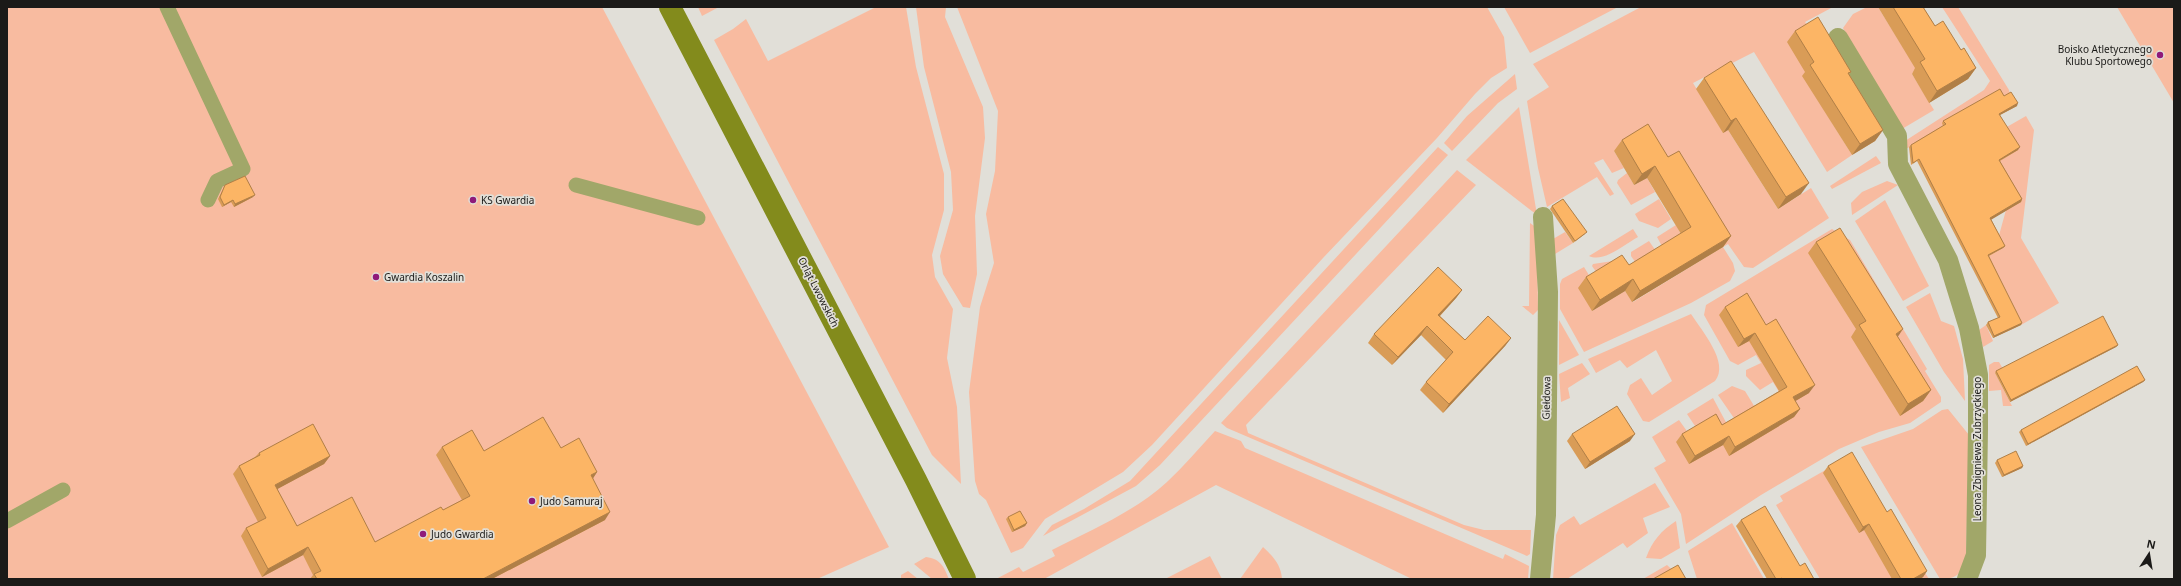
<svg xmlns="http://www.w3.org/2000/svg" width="2181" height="586" font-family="'Noto Sans',sans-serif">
<rect width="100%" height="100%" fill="#e1dfd8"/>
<g fill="#f8bba0">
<polygon points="7,7 602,7 889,547 817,579 7,579"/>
<polygon points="698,7 719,7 702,16"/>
<polygon points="876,7 906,7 916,67 944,174 944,210 932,255 935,277 953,309 947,358 957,407 961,484 932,455 714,40 733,29 746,19 768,61"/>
<polygon points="916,7 946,7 945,17 983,107 985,138 975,216 977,274 970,308 963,307 943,274 940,256 953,210 951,172 924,67"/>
<polygon points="957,7 1487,7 1504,37 1507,68 1491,78 1475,94 1437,138 1323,258 1152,445 1123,472 1045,519 1023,548 1011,553 986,500 979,494 975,481 969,392 980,307 994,263 986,214 995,171 998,111"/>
<polygon points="1504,7 1618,7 1530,53"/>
<polygon points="1641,7 1833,7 1805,22 1810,28 1806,74 1803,76 1852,155 1827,172 1754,52 1693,83 1723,132 1728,130 1778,209 1811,188 1829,218 1753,268 1744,267 1728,244 1723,247 1733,263 1735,271 1730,281 1691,303 1584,352 1560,309 1560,284 1562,279 1584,267 1592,280 1592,311 1625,291 1633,302 1723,247 1671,162 1614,151 1624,168 1612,173 1603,159 1594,163 1614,194 1610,196 1597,177 1547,207 1538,168 1527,101 1549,87 1533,64"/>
<polygon points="1867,7 1878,7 1917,70 1912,74 1934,110 1902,129 1843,28 1853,14"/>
<polygon points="1942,7 1958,7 2009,90 2010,94 1951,123 1906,149 1905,141 1984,90 1990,81"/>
<polygon points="2117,7 2174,7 2174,103"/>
<polygon points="1515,74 1517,89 1498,103 1452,151 1444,143 1467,116"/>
<polygon points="1519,107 1537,215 1466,160"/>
<polygon points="2026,116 2034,130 2021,238 2059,303 2021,325 1986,257 1998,239 2006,210 1997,162 2005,128"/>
<polygon points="1438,147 1448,155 1160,465 1136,486 1043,536 1052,525 1084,509 1130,481"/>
<polygon points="1876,156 1881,163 1832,189 1830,186"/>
<polygon points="1457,170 1476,185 1246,425 1248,433 1464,525 1484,530 1531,530 1530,554 1527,556 1227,428 1221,423"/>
<polygon points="1627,173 1634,185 1647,178 1655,192 1631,205 1617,183 1618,180"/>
<polygon points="1887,181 1898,185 1852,215 1851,203 1862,192"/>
<polygon points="1659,199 1671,219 1658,228 1639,221 1635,214"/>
<polygon points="1885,200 1929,286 1903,301 1855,221"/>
<polygon points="1530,223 1537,228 1538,310 1533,315 1522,306 1529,306"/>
<polygon points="1676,225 1683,238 1664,250 1657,237"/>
<path d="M1633 229 1638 237C1625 244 1604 263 1589 256Z"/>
<polygon points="1832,229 1850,240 1927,369 1925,371 1941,397 1941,402 1910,423 1879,432 1839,449 1761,495 1686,544 1681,514 1654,468 1666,461 1652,437 1679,420 1689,434 1697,429 1687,414 1713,398 1728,426 1736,421 1718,395 1732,386 1745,391 1756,409 1781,395 1773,382 1760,390 1746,376 1746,370 1761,363 1756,355 1738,365 1730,361 1704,315 1706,305"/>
<polygon points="1565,232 1573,243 1555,254 1553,239"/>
<polygon points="1649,241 1658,254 1638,266 1631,256 1631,252"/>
<polygon points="1613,261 1599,276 1592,266 1593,264"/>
<polygon points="1930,293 1941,321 1954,326 1963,359 1965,401 1944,372 1906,307"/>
<path d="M1691 314C1702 331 1730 363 1715 381L1649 422 1643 421 1627 394 1630 385 1641 378 1652 395 1672 381 1656 350 1627 368 1620 360 1596 373 1588 359Z"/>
<polygon points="1559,320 1579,355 1559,365"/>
<polygon points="1986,325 1993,341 1983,347 1979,330"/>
<polygon points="1994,362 1999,362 2003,369 1995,373 2012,406 2003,406 2001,390 1989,391 1989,365"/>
<polygon points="1582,363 1590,374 1568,388 1570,398 1561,402 1559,374"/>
<path d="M1948 409 1969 435 1966 559C1962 574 1956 579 1940 579L1861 447 1913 429 1942 410Z"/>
<path d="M1215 431 1241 441 1245 448 1503 559 1505 554 1529 566 1528 579H1412L1216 485 1044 579H996L1019 567 1023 572 1055 556 1052 550C1091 530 1134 512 1167 482 1184 466 1199 448 1215 431Z"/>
<polygon points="1850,456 1929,579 1820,579 1776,505 1783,501 1780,496"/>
<polygon points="1655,483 1670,507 1643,518 1648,533 1627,548 1623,543 1567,579 1553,579 1556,535 1560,525 1574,516 1580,525"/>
<path d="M1676 521 1680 548 1661 559 1646 558C1652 541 1661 531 1676 521Z"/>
<polygon points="1732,523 1764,579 1697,579 1688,551"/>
<path d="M1263 547C1273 556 1281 565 1282 579H1240Z"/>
<polygon points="1210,556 1222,579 1165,579"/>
<path d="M926 557C941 559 944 567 949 579H932L914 564Z"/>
<polygon points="1667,565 1682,579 1643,579"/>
<polygon points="908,571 918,579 901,579 901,575"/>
</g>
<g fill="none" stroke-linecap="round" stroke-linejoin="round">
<g stroke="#a1a769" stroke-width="15">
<polyline points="167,7 243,169 217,181 208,200"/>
<polyline points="576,185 698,218"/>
<polyline points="7,521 63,490"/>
</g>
<g stroke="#a1a769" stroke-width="20">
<polyline points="1838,38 1897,136 1898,164 1948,260 1969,328 1978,375 1978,429 1976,555 1967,579"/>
<polyline points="1540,579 1546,515 1548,292 1543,217"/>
</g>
<polyline stroke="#838b1c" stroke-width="22" points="670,7 916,480 965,579"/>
</g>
<g fill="#d99c57">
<polygon points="1878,7 1923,7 1935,26 1961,50 1976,68 1968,79 1929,103 1912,74 1915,68"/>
<polygon points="1795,31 1851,72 1849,74 1883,130 1875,141 1852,155 1802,76 1805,72 1787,42"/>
<polygon points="1704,78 1801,194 1778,209 1728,130 1723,133 1696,89"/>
<polygon points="2004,96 2017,106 2000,115 2018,150 2000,161 2022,199 2021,202 1991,219 2005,246 2003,248 1989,256 2021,325 1993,338 1986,325 1988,322 1998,318 1917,161 1911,165 1909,147 1911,145 1943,126 1942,123 1943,121"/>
<polygon points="1622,140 1668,157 1731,236 1723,247 1632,302 1625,291 1592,311 1578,288 1586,277 1629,265 1681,234 1647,178 1634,185 1614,151"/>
<polygon points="225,185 253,197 234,207 231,202 222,207 218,199"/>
<polygon points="1552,206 1585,234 1573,243 1550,209"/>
<polygon points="1816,242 1898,337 1931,390 1923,401 1900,416 1851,337 1856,329 1808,253"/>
<polygon points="1462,290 1456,298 1440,316 1465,340 1511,338 1505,346 1443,413 1420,390 1426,382 1446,360 1421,335 1392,365 1368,343 1374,334"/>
<polygon points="1725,307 1766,325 1809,393 1795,401 1800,409 1794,417 1729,456 1723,445 1689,464 1676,442 1682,434 1722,425 1779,391 1749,341 1738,347 1719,315"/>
<polygon points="2118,345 2116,347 2010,402 1995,373 1996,371"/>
<polygon points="2145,380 2143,382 2026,446 2019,432 2021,430"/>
<polygon points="1572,434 1630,441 1585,469 1567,441"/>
<polygon points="442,447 484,451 561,448 597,472 593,478 605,520 492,579 310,579 313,575 303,555 262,577 241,536 246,528 258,522 233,474 239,466 255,457 259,453 330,456 324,464 277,489 297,526 375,542 443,510 462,500 436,455"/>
<polygon points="1997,460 2023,466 2022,468 2002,477 1995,463"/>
<polygon points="1828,466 1887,512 1927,571 1923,577 1920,579 1892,579 1864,530 1859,533 1823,473"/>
<polygon points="1008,517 1027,523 1025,526 1012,532 1006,519"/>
<polygon points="1741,520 1800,566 1814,579 1767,579 1736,526"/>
</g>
<g fill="#b07f47">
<polygon points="1976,68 1968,79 1929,103 1937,91"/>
<polygon points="2018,103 2017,106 1998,116 1999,114"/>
<polygon points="1736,118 1728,130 1723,133 1731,121"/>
<polygon points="1883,130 1875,141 1852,155 1860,144"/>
<polygon points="2020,147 2018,150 1997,162 1999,160"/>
<polygon points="1655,166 1647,178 1634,185 1642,174"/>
<polygon points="1809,183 1801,194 1778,209 1786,197"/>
<polygon points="255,195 253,197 234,207 235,204"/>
<polygon points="2022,199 2021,202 1989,221 1990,218"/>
<polygon points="233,200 231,202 222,207 224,205"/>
<polygon points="1731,236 1723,247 1632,302 1640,291"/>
<polygon points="2005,246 2003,248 1986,257 1988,255"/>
<polygon points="1633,279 1625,291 1592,311 1600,300"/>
<polygon points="1462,290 1456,298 1433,323 1438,315"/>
<polygon points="2022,323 2021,325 1993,338 1994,336"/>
<polygon points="1427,326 1421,335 1392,365 1398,357"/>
<polygon points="1903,329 1895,341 1896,334"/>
<polygon points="1755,333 1749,341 1738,347 1744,339"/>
<polygon points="1511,338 1505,346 1443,413 1449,404"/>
<polygon points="2118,345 2116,347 2010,402 2011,400"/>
<polygon points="2145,380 2143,382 2026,446 2028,444"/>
<polygon points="1815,385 1809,393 1787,406 1793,397"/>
<polygon points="1931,390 1923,401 1900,416 1908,404"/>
<polygon points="1800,409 1794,417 1729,456 1735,447"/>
<polygon points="1635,434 1630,441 1585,469 1590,462"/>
<polygon points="1729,436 1723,445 1689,464 1695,456"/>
<polygon points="330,456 324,464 270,493 275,485"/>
<polygon points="2023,466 2022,468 2002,477 2004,475"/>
<polygon points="597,472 592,480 591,475"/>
<polygon points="610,512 605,520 492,579 483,579"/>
<polygon points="1027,523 1025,526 1012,532 1014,530"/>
<polygon points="1869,524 1864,530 1859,533 1863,527"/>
<polygon points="308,547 303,555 262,577 268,569"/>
<polygon points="1927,571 1923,577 1920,579 1913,579"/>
</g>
<g fill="#fcb565" stroke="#b07f47">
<polygon points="1893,7 1923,7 1935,26 1943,21 1961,50 1964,48 1976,68 1937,91 1920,62 1925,59"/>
<polygon points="1818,17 1851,72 1848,73 1883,130 1860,144 1810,65 1814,62 1795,31"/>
<polygon points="1731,61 1809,183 1786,197 1736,118 1731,121 1704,78"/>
<polygon points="2000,89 2004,96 2011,92 2018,103 1999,114 2020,147 1999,160 2022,199 1990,218 2005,246 1988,255 2022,323 1994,336 1988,322 2000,317 1919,159 1913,163 1911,145 1946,124 1943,121"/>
<polygon points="1648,124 1668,157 1679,151 1731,236 1640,291 1633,279 1600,300 1586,277 1622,255 1629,265 1691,227 1655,166 1642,174 1622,140"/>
<polygon points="245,176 255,195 235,204 233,200 224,205 220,197 225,185"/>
<polygon points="1563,199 1587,232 1575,241 1552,206"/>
<polygon points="1840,228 1903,329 1896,334 1931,390 1908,404 1859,325 1866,321 1816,242"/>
<polygon points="1438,267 1462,290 1438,315 1451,327 1465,340 1488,316 1511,338 1449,404 1426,382 1453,352 1427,326 1398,357 1374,334"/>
<polygon points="1747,293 1766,325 1776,319 1815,385 1793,397 1800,409 1735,447 1729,436 1695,456 1682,434 1716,414 1722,425 1787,387 1755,333 1744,339 1725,307"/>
<polygon points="2103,316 2118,345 2011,400 1996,371"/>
<polygon points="2137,366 2145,380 2028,444 2021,430"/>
<polygon points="1617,406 1635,434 1590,462 1572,434"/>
<polygon points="543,417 561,448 579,438 597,472 591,475 610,512 483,579 317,579 314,574 321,571 308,547 268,569 246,528 266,518 239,466 260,455 259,453 313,424 330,456 275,485 297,526 352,497 375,542 441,507 443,510 470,496 442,447 472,430 484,451"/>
<polygon points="2016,451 2023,466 2004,475 1997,460"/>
<polygon points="1852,452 1887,512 1891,509 1927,571 1913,579 1901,579 1869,524 1863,527 1828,466"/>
<polygon points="1765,506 1800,566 1805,563 1814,579 1783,579 1782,578 1780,579 1776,579 1741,520"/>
<polygon points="1020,511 1027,523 1014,530 1008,517"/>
<polygon points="1678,565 1686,579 1653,579"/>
</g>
<g fill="#8f1a7a" stroke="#e1dfd8" stroke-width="1.5">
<circle cx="2160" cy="55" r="4"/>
<circle cx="473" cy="200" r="4"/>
<circle cx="376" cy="277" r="4"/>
<circle cx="532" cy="501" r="4"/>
<circle cx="423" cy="534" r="4"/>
</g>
<g text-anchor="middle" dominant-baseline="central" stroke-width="3.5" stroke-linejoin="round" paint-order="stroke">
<g font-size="10" fill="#1b1a18" stroke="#e1dfd8" text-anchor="start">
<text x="2152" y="49" text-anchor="end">Boisko Atletycznego<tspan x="2152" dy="12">Klubu Sportowego</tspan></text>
<text x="481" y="200">KS Gwardia</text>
<text x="384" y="277">Gwardia Koszalin</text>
<text x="540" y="501">Judo Samuraj</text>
<text x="431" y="534">Judo Gwardia</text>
</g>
<g font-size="10" fill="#1b1a18" stroke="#e1dfd8">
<text transform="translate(819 292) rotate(63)">Orląt Lwowskich</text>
<text transform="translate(1546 398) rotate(-89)">Giełdowa</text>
<text transform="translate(1977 449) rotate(-90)">Leona Zbigniewa Zubrzyckiego</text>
</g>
</g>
<rect width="2181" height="586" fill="none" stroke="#1b1a18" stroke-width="16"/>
<g transform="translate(2149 554) rotate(12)" stroke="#e1dfd8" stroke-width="3" paint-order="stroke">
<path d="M0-3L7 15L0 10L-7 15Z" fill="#1b1a18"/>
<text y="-6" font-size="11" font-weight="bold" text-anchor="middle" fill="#1b1a18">N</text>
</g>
</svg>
